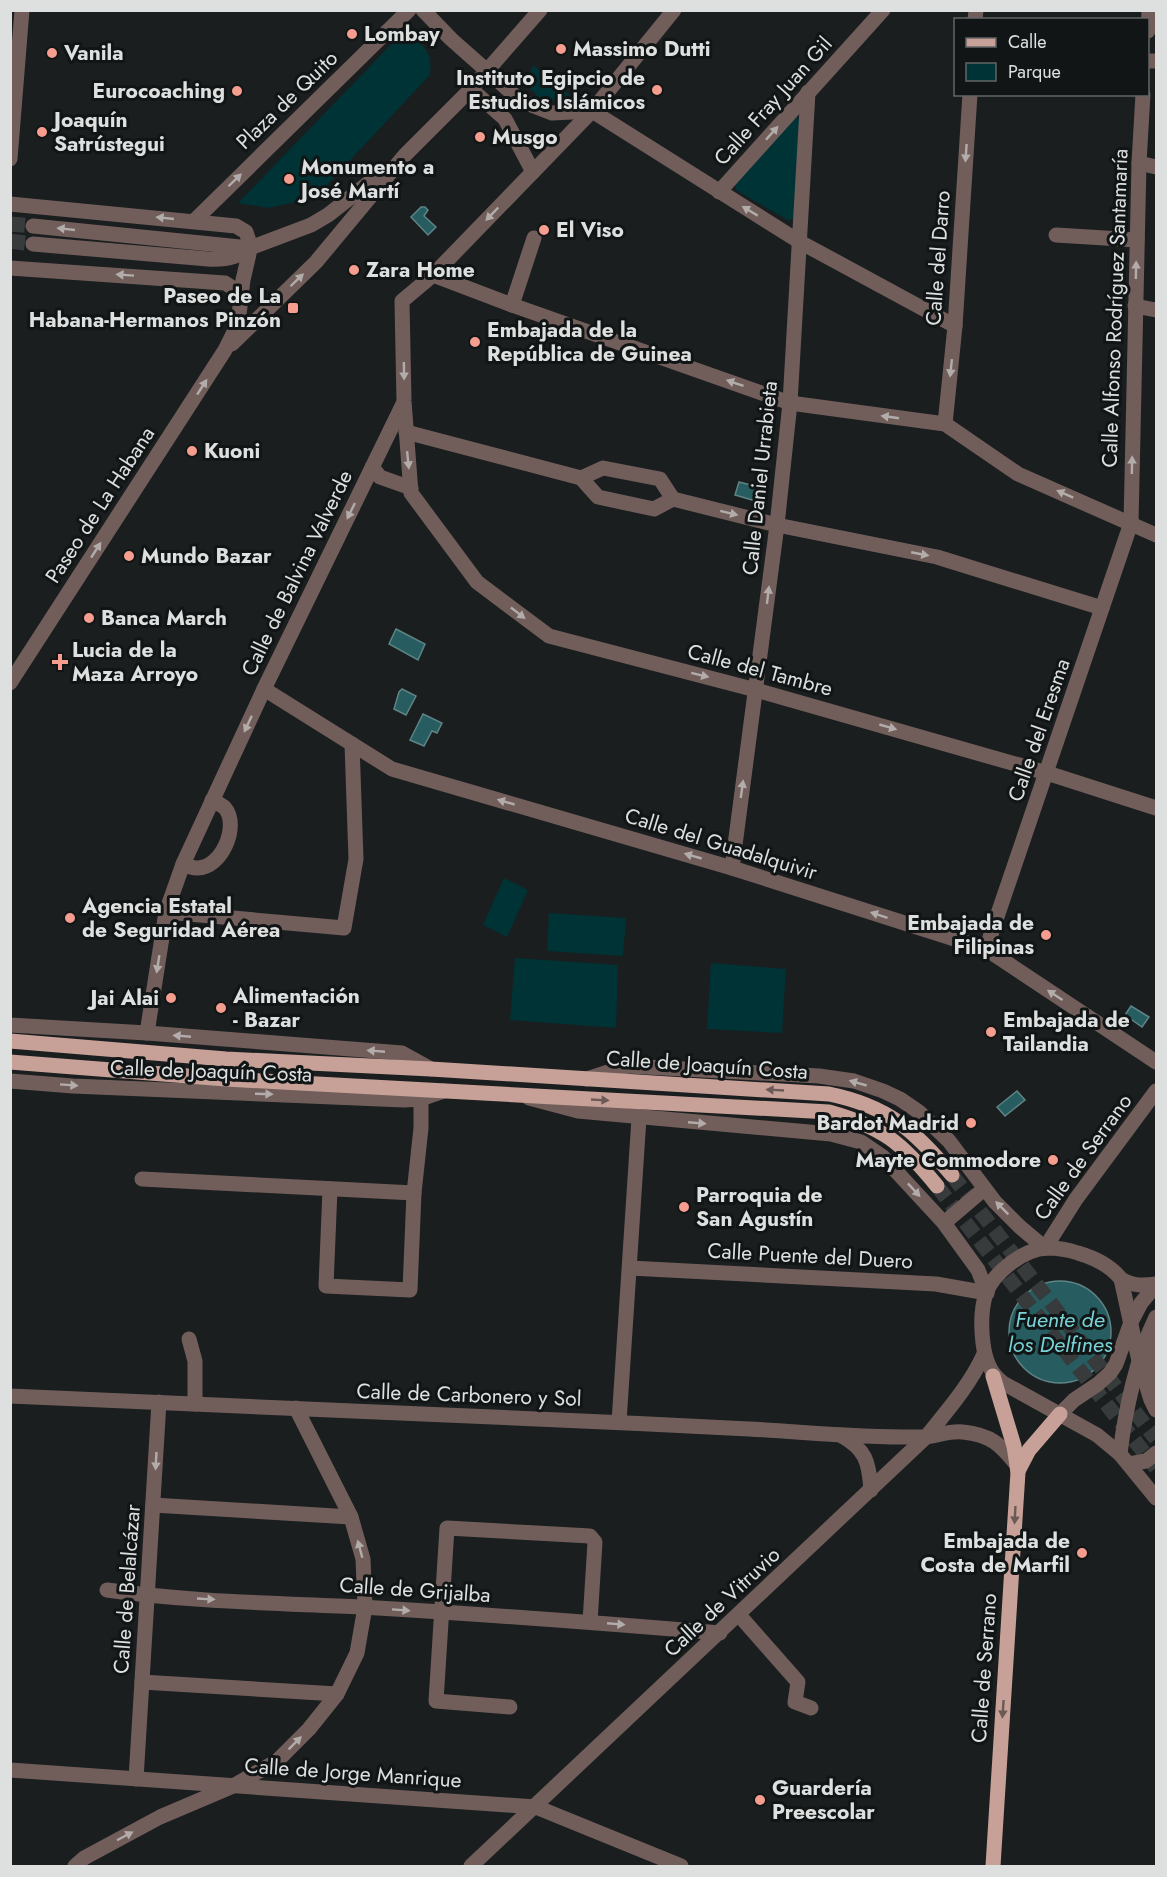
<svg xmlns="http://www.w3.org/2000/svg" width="1167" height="1877" font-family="Jost,sans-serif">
<rect width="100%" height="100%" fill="#1a1e1f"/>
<g fill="#003335">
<path d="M404 31C422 45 435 51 429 76L326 186 296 202 268 208 238 203Z"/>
<polygon points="533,65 572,97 555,100 541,99 529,88 529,75"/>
<polygon points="797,116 800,122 794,218 789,221 736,190 735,185"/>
<polygon points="504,878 528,890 507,937 483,925"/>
<polygon points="549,913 626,918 623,956 547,951"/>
<polygon points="515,958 618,965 616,1028 510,1020"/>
<polygon points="711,963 786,969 782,1033 707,1029"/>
</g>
<g fill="#275d60" stroke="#5e8486" stroke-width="1.5">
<polygon points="421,207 425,207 428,210 424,216 436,227 428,235 411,217"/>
<polygon points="739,482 763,488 759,502 735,495"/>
<polygon points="396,629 425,644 418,660 389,644"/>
<polygon points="402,689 416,696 406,715 394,709 399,692"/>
<polygon points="423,714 442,723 437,733 432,731 424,746 410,740"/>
<polygon points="1131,1006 1149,1017 1142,1027 1125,1015"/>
<polygon points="1017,1091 1025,1100 1005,1116 997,1107"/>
<circle cx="1060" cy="1332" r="51"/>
</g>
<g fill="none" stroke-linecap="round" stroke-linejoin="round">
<g stroke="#373b3c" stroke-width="15" stroke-dasharray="15 8" stroke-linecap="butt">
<polyline points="10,224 33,226"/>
<polyline points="10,241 33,244"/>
</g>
<g stroke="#373b3c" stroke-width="15" stroke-dasharray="15 8" stroke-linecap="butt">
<polyline points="952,1175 1156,1439"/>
<polyline points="937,1186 1156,1468"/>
</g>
<g stroke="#715e5b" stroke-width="15">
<polyline points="423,10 451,39 521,101 552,113 592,111 800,242 955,326"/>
<polyline points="674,10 592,111 433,275 402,301 404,401 411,493 477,582 549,636 756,690 1047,773 1156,808"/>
<polyline points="975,20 976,10"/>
<polyline points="1148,31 1149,10"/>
<polyline points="1148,61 1156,61"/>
<polyline points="471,89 505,119 533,172"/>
<polyline points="10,159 22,10"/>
<polyline points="1139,163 1156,167"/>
<polyline points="719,192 883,10"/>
<polyline points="10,204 236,226 246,232 249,241 249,254 243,280 239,315 236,328 225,350 10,683"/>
<polyline points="194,221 409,10"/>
<polyline points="33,226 250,248"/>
<polyline points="1056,235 1137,240"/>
<path d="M33 244 208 259C223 260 238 258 250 248L311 225 328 215 384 171"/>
<polyline points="10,268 225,283 233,288 241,297"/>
<polyline points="433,275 512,305 790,403 945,424 1018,474 1156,535"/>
<polyline points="512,305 534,238"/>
<polyline points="1135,306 1156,310"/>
<polyline points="232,344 316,262 405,155 471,89 540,10"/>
<polyline points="945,424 955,326 970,94"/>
<polyline points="406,432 581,478"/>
<polyline points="372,467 380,477 411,488"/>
<polyline points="581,478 603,468 660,479 673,499"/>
<polyline points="581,478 598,497 654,509 673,499"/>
<polyline points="673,499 777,525 937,557 1102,608"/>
<polyline points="264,689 392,769 732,868 986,949 1156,1062"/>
<path d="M183 864C187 866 193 868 197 868 221 869 240 826 225 808 222 805 216 802 212 800"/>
<polyline points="732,868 777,525 790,403 808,92"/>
<polyline points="166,912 344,928 356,859 352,744"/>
<polyline points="986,949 1131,523 1139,163 1143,94"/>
<polyline points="10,1025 147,1033 402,1053 431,1069"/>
<polyline points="147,1033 166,912 183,864 264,689 403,404"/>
<polyline points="587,1079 627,1066 819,1076 854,1081 883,1091 900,1099 919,1112 949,1141 995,1202 1020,1227 1045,1248"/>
<polyline points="10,1081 73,1086 404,1100 421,1099 444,1091"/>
<polyline points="529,1098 578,1111 831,1134 861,1142 883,1157 944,1223 978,1270 987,1293"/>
<polyline points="142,1179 414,1193 421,1128 421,1099"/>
<polyline points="330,1189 326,1286 410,1290 414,1193"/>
<polyline points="944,1223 984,1189"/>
<polyline points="1045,1248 1076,1199 1156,1091"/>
<polyline points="630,1268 936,1284 987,1293"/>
<path d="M1121 1279C1134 1286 1143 1286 1156 1284"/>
<polyline points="189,1339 195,1361 195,1404"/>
<polyline points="1148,1385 1156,1346"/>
<path d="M10 1396C257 1407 503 1416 749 1429 806 1432 865 1438 923 1437 937 1437 948 1430 963 1432 991 1435 1000 1444 1017 1465"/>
<path d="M1156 1410 1151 1400 1139 1361 1121 1279C1110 1265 1095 1258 1078 1253 1069 1250 1057 1248 1047 1248 1024 1249 994 1272 986 1293 981 1309 981 1327 983 1343 985 1360 990 1373 1003 1383L1097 1435 1120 1454 1156 1498"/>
<polyline points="1060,1414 1074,1400 1098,1384 1110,1373 1116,1364 1131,1322 1141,1303 1156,1285"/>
<polyline points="619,1422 639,1118"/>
<path d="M840 1435C866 1449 869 1462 871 1490"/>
<path d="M1120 1454C1125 1411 1137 1356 1156 1317"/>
<polyline points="1129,1464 1146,1461 1156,1453"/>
<polyline points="153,1505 351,1517"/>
<path d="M107 1590C191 1602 277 1603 361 1607 481 1614 600 1623 720 1633"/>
<polyline points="739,1615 798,1682 795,1702 811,1708"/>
<polyline points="142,1682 337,1694"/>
<polyline points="510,1707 436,1701 447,1528 590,1536 595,1542 590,1622"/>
<polyline points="10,1770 536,1807 681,1866"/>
<polyline points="136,1779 159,1402"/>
<polyline points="75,1866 84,1858 160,1817 233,1786 277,1761 309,1729 337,1694 357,1653 365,1607 363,1559 351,1517 296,1408"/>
<path d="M471 1866 926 1437C947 1411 970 1385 984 1354"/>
</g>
<g stroke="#c7a098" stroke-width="15">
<path d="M10 1041 226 1059 431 1069 829 1094C888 1106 914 1130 952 1175"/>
<path d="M10 1062 226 1079 829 1112C883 1127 902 1143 937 1186"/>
<polyline points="1018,1471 1029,1450 1060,1414"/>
<polyline points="993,1866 1018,1472 1014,1446 993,1376"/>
</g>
</g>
<defs><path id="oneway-solid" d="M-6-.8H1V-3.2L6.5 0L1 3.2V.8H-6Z" transform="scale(1.5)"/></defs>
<g fill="#b2acab">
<use href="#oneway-solid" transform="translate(772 133) rotate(-48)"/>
<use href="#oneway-solid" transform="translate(966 153) rotate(94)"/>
<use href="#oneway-solid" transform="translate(235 180) rotate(-44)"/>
<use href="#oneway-solid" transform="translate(750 211) rotate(-149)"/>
<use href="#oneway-solid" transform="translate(492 214) rotate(134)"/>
<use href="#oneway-solid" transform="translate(165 218) rotate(-174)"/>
<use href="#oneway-solid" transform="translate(66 229) rotate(-174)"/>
<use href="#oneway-solid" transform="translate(1136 270) rotate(-89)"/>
<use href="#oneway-solid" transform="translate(125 275) rotate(-176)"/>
<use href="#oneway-solid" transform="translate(297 280) rotate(-44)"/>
<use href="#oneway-solid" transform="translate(951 368) rotate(96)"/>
<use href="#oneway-solid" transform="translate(404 371) rotate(89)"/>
<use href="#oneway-solid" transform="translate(735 383) rotate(-161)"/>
<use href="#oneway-solid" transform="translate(202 387) rotate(-57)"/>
<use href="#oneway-solid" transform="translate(890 417) rotate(-172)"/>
<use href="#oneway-solid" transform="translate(408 460) rotate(84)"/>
<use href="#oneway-solid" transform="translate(1132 465) rotate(-89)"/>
<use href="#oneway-solid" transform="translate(1065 494) rotate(-156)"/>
<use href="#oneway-solid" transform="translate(351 511) rotate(116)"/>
<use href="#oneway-solid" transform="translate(729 513) rotate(14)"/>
<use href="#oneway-solid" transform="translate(96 550) rotate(-57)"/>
<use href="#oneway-solid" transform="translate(920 554) rotate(11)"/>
<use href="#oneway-solid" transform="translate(768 595) rotate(-83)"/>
<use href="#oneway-solid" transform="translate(518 613) rotate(38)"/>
<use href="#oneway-solid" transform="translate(700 675) rotate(14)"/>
<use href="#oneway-solid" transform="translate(248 724) rotate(115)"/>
<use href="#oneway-solid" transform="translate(888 727) rotate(16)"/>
<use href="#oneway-solid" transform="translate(742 789) rotate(-82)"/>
<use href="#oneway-solid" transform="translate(506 802) rotate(-164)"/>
<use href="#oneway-solid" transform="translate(693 856) rotate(-164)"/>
<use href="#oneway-solid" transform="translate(879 915) rotate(-162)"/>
<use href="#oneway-solid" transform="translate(158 964) rotate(99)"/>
<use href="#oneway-solid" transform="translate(1055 995) rotate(-147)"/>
<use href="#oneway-solid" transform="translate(182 1036) rotate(-175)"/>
<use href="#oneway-solid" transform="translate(376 1051) rotate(-175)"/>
<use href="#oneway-solid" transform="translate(858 1083) rotate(-164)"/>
<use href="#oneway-solid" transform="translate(69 1085) rotate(4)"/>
<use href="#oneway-solid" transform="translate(264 1094) rotate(2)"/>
<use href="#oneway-solid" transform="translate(697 1123) rotate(5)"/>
<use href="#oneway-solid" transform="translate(914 1190) rotate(47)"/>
<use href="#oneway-solid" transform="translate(1002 1208) rotate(-135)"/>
<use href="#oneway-solid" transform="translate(156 1461) rotate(93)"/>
<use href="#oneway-solid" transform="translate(360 1549) rotate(-105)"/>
<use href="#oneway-solid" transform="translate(206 1599) rotate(3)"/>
<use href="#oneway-solid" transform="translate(401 1610) rotate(4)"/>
<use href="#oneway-solid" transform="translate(616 1624) rotate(5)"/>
<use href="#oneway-solid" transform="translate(295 1743) rotate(-45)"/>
<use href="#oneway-solid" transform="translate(125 1836) rotate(-28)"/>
</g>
<g fill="#6c5a56">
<use href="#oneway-solid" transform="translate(775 1090) rotate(-177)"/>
<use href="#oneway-solid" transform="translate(600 1100) rotate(3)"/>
<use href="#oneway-solid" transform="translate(1015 1515) rotate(93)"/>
<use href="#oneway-solid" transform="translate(1003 1709) rotate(94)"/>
</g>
<g fill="#f59d8e" stroke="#111515" stroke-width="2">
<circle cx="352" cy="34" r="6"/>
<circle cx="561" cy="49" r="6"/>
<circle cx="52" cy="53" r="6"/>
<circle cx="657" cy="90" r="6"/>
<circle cx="237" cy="91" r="6"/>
<circle cx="42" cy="132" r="6"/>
<circle cx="480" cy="137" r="6"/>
<circle cx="289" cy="179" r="6"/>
<circle cx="544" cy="230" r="6"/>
<circle cx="354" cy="270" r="6"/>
<rect x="287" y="302" width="12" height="12" rx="3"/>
<circle cx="475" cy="342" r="6"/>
<circle cx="192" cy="451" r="6"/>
<circle cx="129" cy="556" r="6"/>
<circle cx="89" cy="618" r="6"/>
<path d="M57 653h6v6h6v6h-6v6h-6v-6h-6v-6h6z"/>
<circle cx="70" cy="918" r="6"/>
<circle cx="1046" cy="935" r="6"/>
<circle cx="171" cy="998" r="6"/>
<circle cx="221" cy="1008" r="6"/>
<circle cx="991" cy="1032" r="6"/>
<circle cx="971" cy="1123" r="6"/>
<circle cx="1053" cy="1160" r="6"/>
<circle cx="684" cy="1207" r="6"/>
<circle cx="1082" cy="1553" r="6"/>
<circle cx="760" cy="1800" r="6"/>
</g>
<g text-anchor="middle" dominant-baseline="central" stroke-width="6" stroke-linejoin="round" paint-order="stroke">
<g font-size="21" font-weight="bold" fill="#dee0e0" stroke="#111515" text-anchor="start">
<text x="364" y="34">Lombay</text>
<text x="573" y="49">Massimo Dutti</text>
<text x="64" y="53">Vanila</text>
<text x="645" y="78" text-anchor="end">Instituto Egipcio de<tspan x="645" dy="24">Estudios Islámicos</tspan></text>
<text x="225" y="91" text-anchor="end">Eurocoaching</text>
<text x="54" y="120">Joaquín<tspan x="54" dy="24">Satrústegui</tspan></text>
<text x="492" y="137">Musgo</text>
<text x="301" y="167">Monumento a<tspan x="301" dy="24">José Martí</tspan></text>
<text x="556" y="230">El Viso</text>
<text x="366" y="270">Zara Home</text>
<text x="281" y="296" text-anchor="end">Paseo de La<tspan x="281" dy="24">Habana-Hermanos Pinzón</tspan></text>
<text x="487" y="330">Embajada de la<tspan x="487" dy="24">República de Guinea</tspan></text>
<text x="204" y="451">Kuoni</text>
<text x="141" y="556">Mundo Bazar</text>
<text x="101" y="618">Banca March</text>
<text x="72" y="650">Lucia de la<tspan x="72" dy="24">Maza Arroyo</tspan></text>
<text x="82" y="906">Agencia Estatal<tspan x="82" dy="24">de Seguridad Aérea</tspan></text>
<text x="1034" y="923" text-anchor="end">Embajada de<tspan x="1034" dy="24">Filipinas</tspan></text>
<text x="233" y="996">Alimentación<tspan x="233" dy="24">- Bazar</tspan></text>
<text x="159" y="998" text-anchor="end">Jai Alai</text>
<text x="1003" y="1020">Embajada de<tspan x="1003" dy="24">Tailandia</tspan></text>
<text x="959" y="1123" text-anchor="end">Bardot Madrid</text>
<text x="1041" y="1160" text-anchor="end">Mayte Commodore</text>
<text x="696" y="1195">Parroquia de<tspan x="696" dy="24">San Agustín</tspan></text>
<text x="1070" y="1541" text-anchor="end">Embajada de<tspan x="1070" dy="24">Costa de Marfil</tspan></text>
<text x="772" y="1788">Guardería<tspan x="772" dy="24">Preescolar</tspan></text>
</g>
<g font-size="21" fill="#dee0e0" stroke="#111515">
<text transform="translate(287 100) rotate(-44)">Plaza de Quito</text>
<text transform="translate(773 101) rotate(-48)">Calle Fray Juan Gil</text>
<text transform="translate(938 258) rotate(-86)">Calle del Darro</text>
<text transform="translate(1115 308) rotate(-88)">Calle Alfonso Rodríguez Santamaría</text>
<text transform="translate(760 478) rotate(-84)">Calle Daniel Urrabieta</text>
<text transform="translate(100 505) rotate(-57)">Paseo de La Habana</text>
<text transform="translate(297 573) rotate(-64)">Calle de Balvina Valverde</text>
<text transform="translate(760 670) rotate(15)">Calle del Tambre</text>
<text transform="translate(1039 730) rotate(-71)">Calle del Eresma</text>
<text transform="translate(721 844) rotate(17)">Calle del Guadalquivir</text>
<text transform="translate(707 1065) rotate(4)">Calle de Joaquín Costa</text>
<text transform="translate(211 1071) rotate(2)">Calle de Joaquín Costa</text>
<text transform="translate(1083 1157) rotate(-54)">Calle de Serrano</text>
<text transform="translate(810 1256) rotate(3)">Calle Puente del Duero</text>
<text transform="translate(469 1395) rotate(2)">Calle de Carbonero y Sol</text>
<text transform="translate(127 1589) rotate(-86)">Calle de Belalcázar</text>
<text transform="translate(415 1590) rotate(4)">Calle de Grijalba</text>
<text transform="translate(722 1602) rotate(-43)">Calle de Vitruvio</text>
<text transform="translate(984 1668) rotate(-86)">Calle de Serrano</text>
<text transform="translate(353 1773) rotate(4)">Calle de Jorge Manrique</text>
</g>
<g font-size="22" font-style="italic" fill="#78d2d6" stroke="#111515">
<text x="1060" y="1319">Fuente de<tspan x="1060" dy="25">los Delfines</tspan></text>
</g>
</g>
<rect width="1167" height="1877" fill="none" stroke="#dee0e0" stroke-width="24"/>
<rect x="954" y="18" width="195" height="78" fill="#111515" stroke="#636666" stroke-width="1.5"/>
<rect x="966" y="38" width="30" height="9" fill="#c7a098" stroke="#636666" stroke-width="1.5"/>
<text x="1008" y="48" font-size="18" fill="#dee0e0">Calle</text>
<rect x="966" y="63" width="30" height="18" fill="#003335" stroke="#636666" stroke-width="1.5"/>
<text x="1008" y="78" font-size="18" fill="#dee0e0">Parque</text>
</svg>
